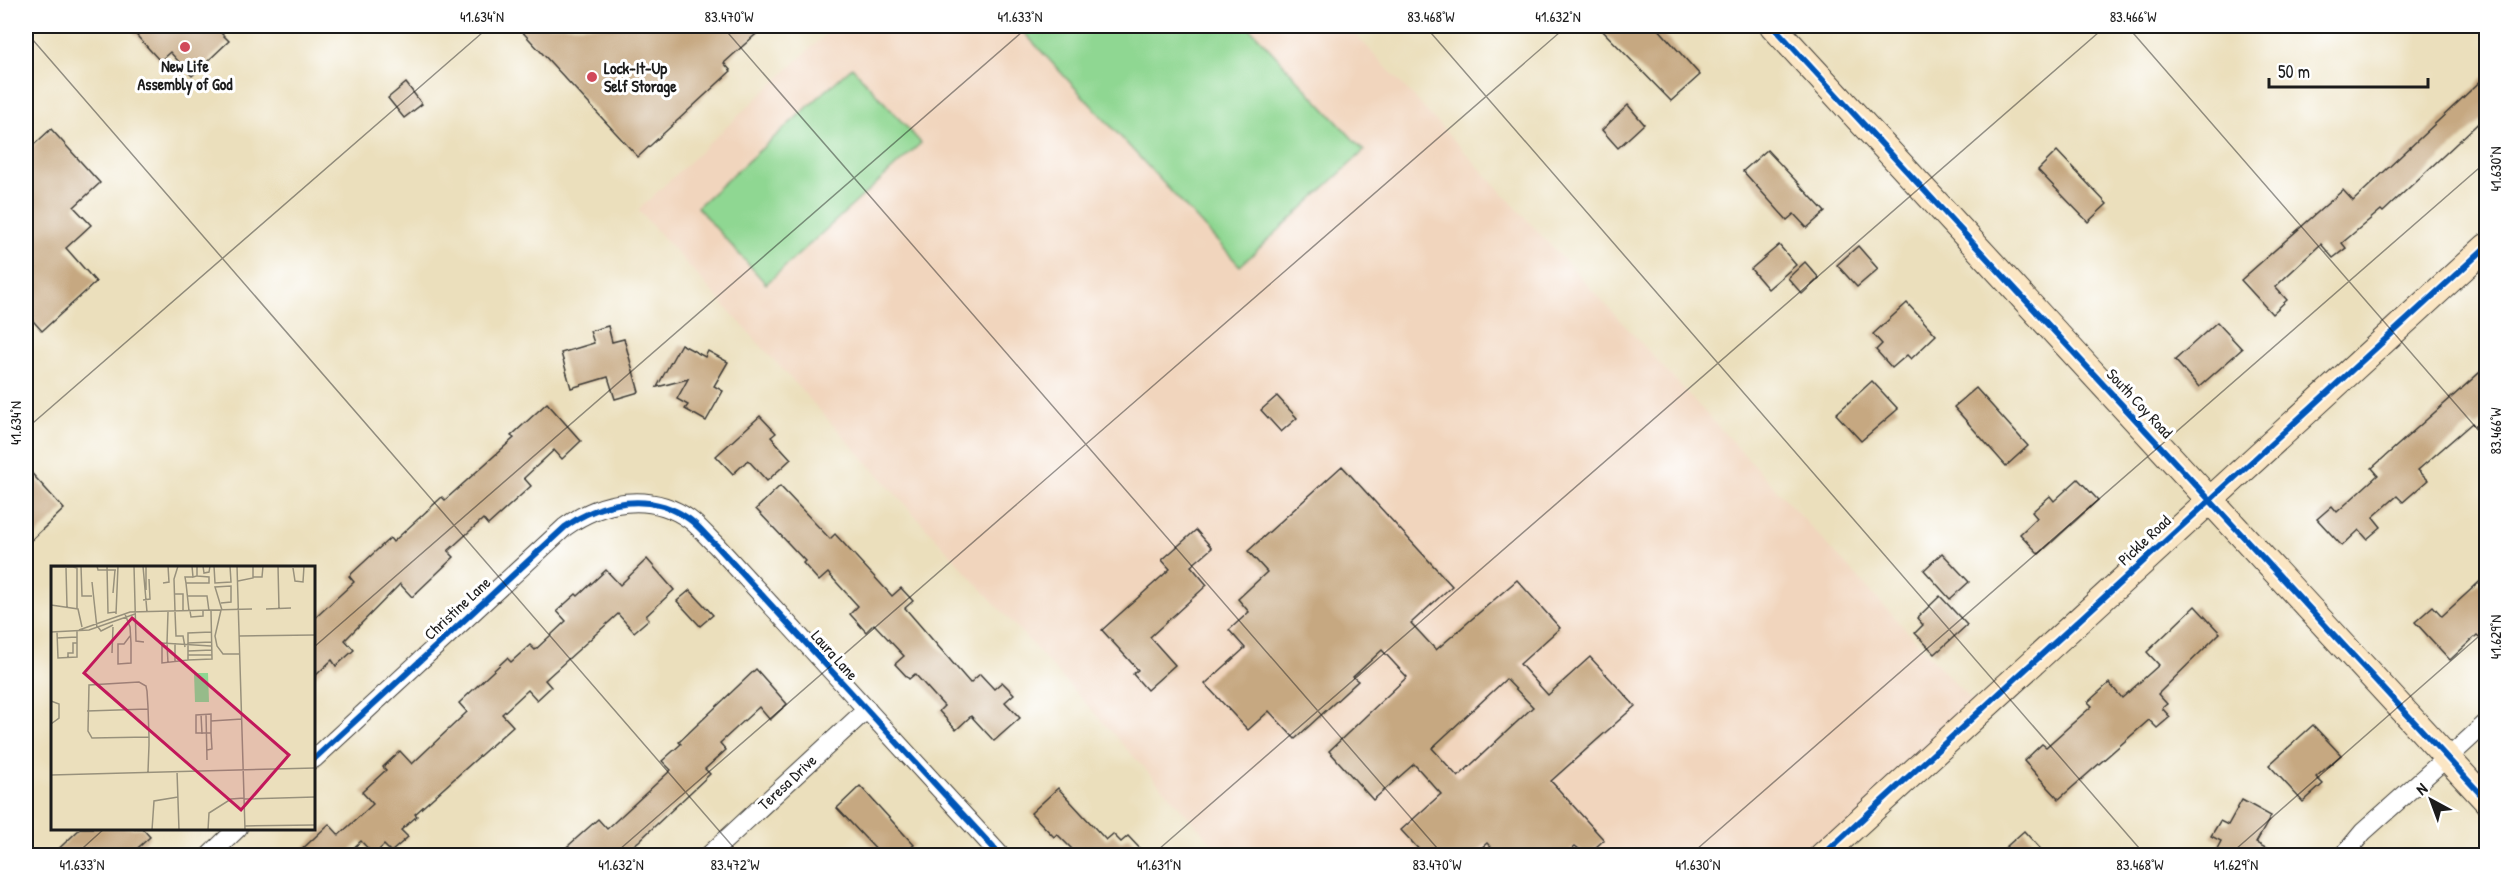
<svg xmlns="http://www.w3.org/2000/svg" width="2512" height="881" font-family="'Patrick Hand',sans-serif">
<rect width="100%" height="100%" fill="#fff"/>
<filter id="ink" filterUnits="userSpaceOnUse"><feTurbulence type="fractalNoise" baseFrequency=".0167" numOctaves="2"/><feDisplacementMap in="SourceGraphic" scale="12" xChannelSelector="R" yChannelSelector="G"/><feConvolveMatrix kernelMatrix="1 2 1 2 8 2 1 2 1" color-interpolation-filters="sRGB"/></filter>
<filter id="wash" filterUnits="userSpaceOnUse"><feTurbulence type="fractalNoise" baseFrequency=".008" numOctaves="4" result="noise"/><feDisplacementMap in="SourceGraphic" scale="24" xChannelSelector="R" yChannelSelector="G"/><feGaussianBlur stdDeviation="1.35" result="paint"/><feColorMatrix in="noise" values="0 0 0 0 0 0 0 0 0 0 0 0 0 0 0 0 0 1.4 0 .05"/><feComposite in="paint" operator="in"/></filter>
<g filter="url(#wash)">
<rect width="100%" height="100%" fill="#ebdfbc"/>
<polygon fill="#f1d5bd" points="834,26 1348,26 1980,710 1822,855 1223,855 638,210"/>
<g fill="#8fd792" stroke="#567a57" stroke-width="1.5">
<polygon points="1018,26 1248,26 1364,151 1240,266"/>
<polygon points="852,67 921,143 766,284 697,207"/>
</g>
<g id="blocks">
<g fill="#c6a881" fill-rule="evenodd">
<polygon points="128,26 214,26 229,41 192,76 170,52 160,61"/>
<polygon points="517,26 765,26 724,63 731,71 638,157"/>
<polygon points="1598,26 1656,26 1700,75 1671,101"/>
<polygon points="2487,75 2487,115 2383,212 2381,210 2342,243 2346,248 2333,258 2321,244 2275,287 2287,300 2272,314 2241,280 2343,190 2353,201"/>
<polygon points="406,83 422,104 404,118 388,98"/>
<polygon points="1628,105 1644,124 1618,148 1602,130"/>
<polygon points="51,129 100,183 74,207 91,225 66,248 96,282 42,331 26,313 26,152"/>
<polygon points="1767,150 1825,212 1807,228 1794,214 1787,220 1743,171"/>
<polygon points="2057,151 2107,204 2088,222 2038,170"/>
<polygon points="1779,245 1796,265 1768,289 1751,269"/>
<polygon points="1858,246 1878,269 1857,287 1837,265"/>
<polygon points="1805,262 1819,278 1802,294 1788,278"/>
<polygon points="1907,303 1936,335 1911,359 1907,355 1892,368 1876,350 1882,344 1873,334"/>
<polygon points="2217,322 2242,349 2199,387 2175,360"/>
<polygon points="608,326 612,342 624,339 639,392 615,399 608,377 571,388 561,353 594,343 590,331"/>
<polygon points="681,344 705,357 708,351 728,362 714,386 723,391 706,421 685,409 688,405 677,399 688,379 657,387"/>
<polygon points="2487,366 2487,416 2475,427 2472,423 2418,470 2428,480 2403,502 2397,496 2373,517 2381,527 2367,539 2359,530 2342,546 2317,519 2332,506 2337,512 2378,475 2372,468"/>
<polygon points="1872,381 1898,409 1861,441 1836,414"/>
<polygon points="1976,388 2028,446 2006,466 1954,407"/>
<polygon points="1277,396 1297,418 1281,432 1261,410"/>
<polygon points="547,403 581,441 562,459 554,450 524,478 531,486 488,525 483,519 448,551 454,557 412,597 400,584 345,640 354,650 336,666 332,660 314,677 314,619 354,582 349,576 390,538 393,542 442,497 445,500 514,438 511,436"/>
<polygon points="760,416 776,433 771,437 791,459 767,481 748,460 733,474 716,456"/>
<path d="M1342 466 1452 586 1411 623 1436 650 1517 580 1560 628 1520 664 1548 695 1590 657 1635 706 1551 781 1604 840 1587 855 1575 846 1565 855H1498L1487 843 1473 855H1424L1401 830 1441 794 1414 764 1373 800 1329 751 1407 677 1382 650 1353 677 1358 681 1295 739 1269 711 1248 730 1205 684 1245 648 1229 630 1249 612 1238 599 1267 572 1248 551ZM1506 679 1533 707 1458 777 1432 748Z"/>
<polygon points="26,467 64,509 26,545"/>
<polygon points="2078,479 2098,500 2039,554 2020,534 2037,518 2032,512 2050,496 2054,501"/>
<polygon points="780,486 830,539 835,534 892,596 901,588 913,601 905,608 970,683 980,674 994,689 1002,682 1014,694 1005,702 1020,718 994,741 971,716 956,730 939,711 944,706 915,674 909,679 895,664 904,656 874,624 866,632 850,614 858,606 828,573 819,581 803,563 805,561 756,509"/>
<polygon points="1196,530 1212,548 1191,566 1207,585 1150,637 1175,665 1147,690 1133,674 1138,670 1102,630 1170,569 1162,560"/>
<polygon points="1942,553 1969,582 1950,599 1924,570"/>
<polygon points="647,559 674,590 646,616 649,619 634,632 618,614 545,680 551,687 537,700 528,690 502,714 513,726 415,814 417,816 401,830 408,837 391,852 384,845 374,855 361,841 346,855 296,855 329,824 339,835 373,804 362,792 386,770 383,767 400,751 412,764 467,712 459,703 507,658 511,662 530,645 535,650 566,621 557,611 576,594 578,596 606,570 620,585"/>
<polygon points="2487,575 2487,644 2477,635 2450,660 2415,622 2433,606 2442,616"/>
<polygon points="690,590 713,615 700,626 677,601"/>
<polygon points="1940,596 1967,625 1935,654 1915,633 1923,625 1917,618"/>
<polygon points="2195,606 2220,633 2158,694 2167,704 2162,708 2170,717 2157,728 2149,720 2059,799 2024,761 2042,744 2046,747 2092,706 2088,702 2109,683 2122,698 2159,665 2147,652"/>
<polygon points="756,669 787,704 770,720 759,707 720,743 726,750 705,769 710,774 639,841 621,855 558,855 598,819 607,829 671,770 662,761 681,744 679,742"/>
<polygon points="2313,725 2341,755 2316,777 2323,784 2303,802 2269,765"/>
<polygon points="860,786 914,845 902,855 881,855 837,808"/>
<polygon points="1058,788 1106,840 1113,834 1121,842 1128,836 1146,855 1078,855 1057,834 1054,837 1031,813"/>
<polygon points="2242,800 2271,816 2256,843 2279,855 2224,855 2216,851 2221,841 2211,836 2220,821 2228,825"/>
<polygon points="81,828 142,828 150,837 130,855 52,855"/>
<polygon points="2024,831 2046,855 1997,855"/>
</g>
</g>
</g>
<g filter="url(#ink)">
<use href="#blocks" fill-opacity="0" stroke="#3b3934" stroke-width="1.5"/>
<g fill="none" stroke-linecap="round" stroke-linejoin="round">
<g stroke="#3b3934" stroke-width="20">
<g id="street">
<polyline points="2448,758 2486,723"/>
<path d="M314 759 565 527C601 501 650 491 689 519 699 526 707 537 716 545L1001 856"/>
<polyline points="209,856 238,828"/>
<polyline points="708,856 867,709"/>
<polyline points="2343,856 2363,832 2447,757"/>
</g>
</g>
<g stroke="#3b3934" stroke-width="28">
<g id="secondary">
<polyline points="1773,26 2486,800"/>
<polyline points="1822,856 2486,247"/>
</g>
</g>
<use href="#street" stroke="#fff" stroke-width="18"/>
<use href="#secondary" stroke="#fbe6c4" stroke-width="26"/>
<g stroke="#fff" stroke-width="10">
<g id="cycleway">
<polyline points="1773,26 2486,800"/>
<path d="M314 759 565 527C601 501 650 491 689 519 699 526 707 537 716 545L1001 856"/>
<polyline points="1822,856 2486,247"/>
</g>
</g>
<use href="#cycleway" stroke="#0057b8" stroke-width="6"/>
</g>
</g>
<path fill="none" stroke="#1c1c1c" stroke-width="1.5" stroke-opacity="0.45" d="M722 26 1444 856M1425 26 2146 856M2127 26 2486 439M26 32 741 856M26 429 490 26M314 647 1029 26M26 840 39 856M74 856 105 828M612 856 1567 26M1151 856 2106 26M1689 856 2486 162M2228 856 2486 630"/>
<g fill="#d1495b" stroke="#fff" stroke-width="2">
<circle cx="185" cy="47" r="6"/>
<circle cx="592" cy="77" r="6"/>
</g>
<g text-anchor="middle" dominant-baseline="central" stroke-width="6" stroke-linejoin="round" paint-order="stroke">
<g font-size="16" font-weight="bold" fill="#1c1c1c" stroke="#fff">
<text x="185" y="66">New Life<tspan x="185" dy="18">Assembly of God</tspan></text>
<text x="604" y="68" text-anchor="start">Lock-It-Up<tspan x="604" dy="18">Self Storage</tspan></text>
</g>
<g font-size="16" fill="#1c1c1c" stroke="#fff">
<text transform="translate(2140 403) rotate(47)">South Coy Road</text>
<text transform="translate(2144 540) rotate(-43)">Pickle Road</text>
<text transform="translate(457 608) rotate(-43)">Christine Lane</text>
<text transform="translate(835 655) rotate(48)">Laura Lane</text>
<text transform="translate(787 782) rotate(-43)">Teresa Drive</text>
</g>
</g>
<g transform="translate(51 566)">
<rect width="264" height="264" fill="#ebdfbc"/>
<path d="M143 107H157L158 136H144Z" fill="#8fd792"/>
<path fill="none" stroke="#98917c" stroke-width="1.5" d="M30 0 31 30H41M46 0 47 4H65M56 0 57 47 65 46M83 0 85 75 93 76M92 0 96 46M95 0V24M141 0 142 11 146 10V0M152 0 153 7 158 6 159 0M163 0 164 17 180 16 179 0M186 0 194 264M227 0 228 43M0 1H22M22 1 26 2V43M15 2 16 41M242 2 244 15 252 16 253 0M142 11H134L135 17H158V11L146 10M202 11H211L212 0M187 15 202 12V0M41 16 46 62M112 17 118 16 117 0M135 17 138 45M62 27 64 4M124 28H132V45M137 30H156L158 45M92 34 99 33 98 13M170 37 180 36V20L164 21 171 44M0 39 27 43 31 61M215 43 240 42M170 44 164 70 166 80 172 88H188M124 45 123 13 127 0M139 45 140 51 152 50V45M160 45 161 93 137 94V67L160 66M124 46 125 70H132L134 81M65 48 67 0M74 48 79 61 80 77V97L67 98V78H73L79 70M47 61 50 65 62 59M28 64 79 46 201 43M0 66 38 64 84 48M6 66 7 92 26 91V64M0 69V112M188 70 264 69M6 72 26 71M116 77 117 46M116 77 117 97M124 77V96M137 77 160 76M137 85 161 84M61 87 62 61M137 89H161M17 91V87H22V77H26M137 94 111 97V77L160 80M0 135 8 138V152L0 158M36 145 97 143M150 148 151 168M155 148 156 194M160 155 191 153M156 184 161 183 160 167V148L145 149V167H160M126 205 128 264M97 206 98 179V171L97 141 96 125 95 120 88 116 38 119 37 165 41 172 98 171M0 209 264 202M193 233 264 231M194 260 264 259M101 264 103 235 127 231M157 264 158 247 180 233 193 232"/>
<path fill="#c2185b" fill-opacity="0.15" stroke="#c2185b" stroke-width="3" d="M81 52 238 189 190 244 33 107Z"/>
<rect width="264" height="264" fill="none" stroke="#1c1c1c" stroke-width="3"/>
</g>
<rect width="2512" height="881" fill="none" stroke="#fff" stroke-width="66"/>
<g transform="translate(2431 800) rotate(319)" stroke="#ffffff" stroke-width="4.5" paint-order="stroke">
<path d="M0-4.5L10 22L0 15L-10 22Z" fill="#1c1c1c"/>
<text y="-9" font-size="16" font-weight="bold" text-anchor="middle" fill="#1c1c1c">N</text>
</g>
<path d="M2269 78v9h159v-9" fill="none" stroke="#1c1c1c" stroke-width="3"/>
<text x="2278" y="78" font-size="18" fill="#1c1c1c" stroke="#ffffff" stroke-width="4.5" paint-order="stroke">50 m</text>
<rect x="33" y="33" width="2446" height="815" fill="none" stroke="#1c1c1c" stroke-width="2"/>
<g font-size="15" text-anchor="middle" fill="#1c1c1c">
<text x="482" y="22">41.634°N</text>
<text x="729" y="22">83.470°W</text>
<text x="1020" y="22">41.633°N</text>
<text x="1431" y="22">83.468°W</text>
<text x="1558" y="22">41.632°N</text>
<text x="2133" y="22">83.466°W</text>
<text transform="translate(2496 169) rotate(-90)" y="5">41.630°N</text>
<text transform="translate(16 423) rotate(-90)" y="5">41.634°N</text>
<text transform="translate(2496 431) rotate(-90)" y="5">83.466°W</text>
<text transform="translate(2496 637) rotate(-90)" y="5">41.629°N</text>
<text x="82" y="870">41.633°N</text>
<text x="621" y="870">41.632°N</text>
<text x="735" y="870">83.472°W</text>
<text x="1159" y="870">41.631°N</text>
<text x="1437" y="870">83.470°W</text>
<text x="1698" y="870">41.630°N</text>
<text x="2140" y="870">83.468°W</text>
<text x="2236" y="870">41.629°N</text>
</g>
</svg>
